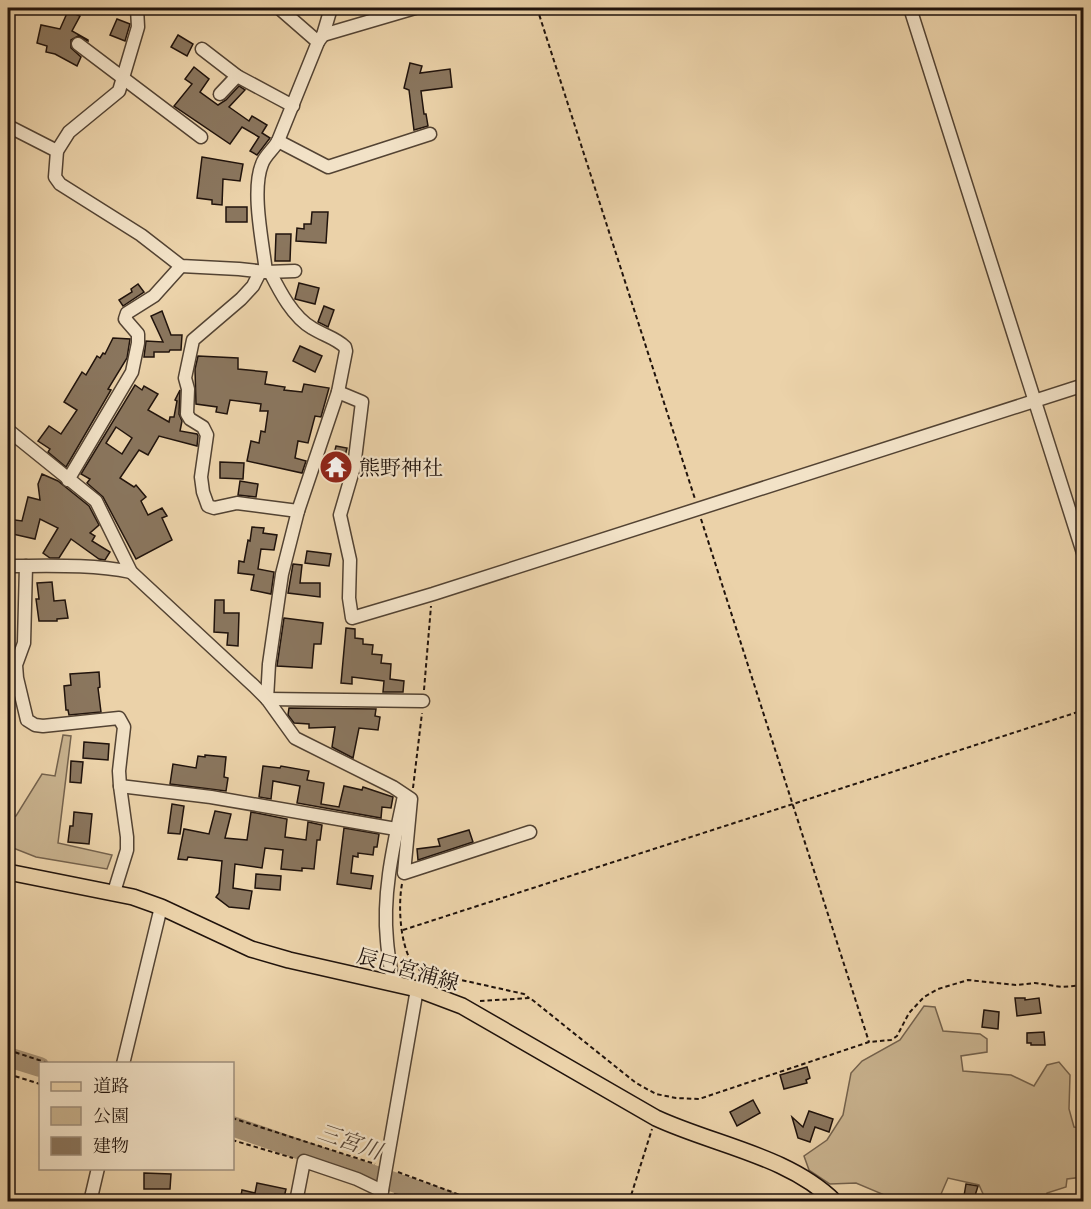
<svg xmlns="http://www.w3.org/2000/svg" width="1091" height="1209" font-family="'Gentium Book Plus','Noto Serif JP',serif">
<rect width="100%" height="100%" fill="#ebd2a9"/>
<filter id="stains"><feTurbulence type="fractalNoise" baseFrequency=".00333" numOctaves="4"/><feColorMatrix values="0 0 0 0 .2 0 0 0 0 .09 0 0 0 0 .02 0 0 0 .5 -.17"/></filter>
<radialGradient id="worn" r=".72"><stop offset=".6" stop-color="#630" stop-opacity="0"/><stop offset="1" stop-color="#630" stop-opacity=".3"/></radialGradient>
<g fill="#c8b28e" stroke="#74624d" stroke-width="1.5">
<polygon points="63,735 71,736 58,843 112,855 107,869 36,857 8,846 8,819 16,816 42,774 55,776"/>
<polygon points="924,1006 935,1007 943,1031 980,1034 987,1039 987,1052 961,1056 963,1071 1011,1075 1034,1086 1047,1065 1059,1062 1070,1075 1069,1109 1074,1127 1083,1128 1083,1177 1067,1179 1066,1187 1047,1193 1047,1201 1012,1201 984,1196 979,1185 948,1178 938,1201 892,1202 887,1196 856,1183 830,1184 809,1170 804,1156 827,1140 843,1115 851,1073 862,1061 900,1040"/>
</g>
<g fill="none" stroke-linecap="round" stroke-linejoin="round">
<g stroke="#a69174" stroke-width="20">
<polyline points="8,1057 40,1067"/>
<polyline points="232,1126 451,1202"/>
</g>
</g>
<g fill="#8a765e" stroke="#20130c" stroke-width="1.5" fill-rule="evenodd">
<polygon points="68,11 80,16 72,31 88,40 88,41 78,36 71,40 71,48 81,57 77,66 55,54 46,52 47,46 37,43 41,25 60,29"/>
<polygon points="117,19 130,24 125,41 110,35"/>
<polygon points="178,35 193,44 187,56 171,47"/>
<polygon points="410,63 422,66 420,73 450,69 452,87 421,91 424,114 426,114 428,126 414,130 409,90 404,88"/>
<polygon points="194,67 209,79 200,92 218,105 226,100 239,86 245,90 229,107 249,121 252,116 267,125 262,133 270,138 257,155 250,151 259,137 242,127 230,144 174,106 192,84 185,79"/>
<polygon points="202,157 243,164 240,181 223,179 222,205 212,204 212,200 197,198"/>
<rect x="226" y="207" width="21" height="15"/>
<polygon points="312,212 328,212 326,243 296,241 297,228 304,229 304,224 311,224"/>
<polygon points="276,234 291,234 290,261 275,261"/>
<polygon points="299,283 319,288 315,304 295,299"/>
<polygon points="138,284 144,292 123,306 119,300 132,292 131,289"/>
<polygon points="324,306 334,310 328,327 318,322"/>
<polygon points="162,311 171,335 182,335 181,350 170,350 169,352 154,352 154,357 144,357 146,341 163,342 151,316"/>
<polygon points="113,338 130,339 127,358 108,389 111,390 66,467 48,452 50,449 38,441 49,426 61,434 77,410 64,402 82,372 86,375 97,356 100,358 103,353 105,354"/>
<polygon points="300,346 322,356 315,372 293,361"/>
<polygon points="198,356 238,358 238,369 267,372 265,384 285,387 284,390 302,392 304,384 329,388 321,417 315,416 308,443 298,441 295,458 306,461 302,473 247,461 251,441 259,443 261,431 265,432 268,411 260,411 261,404 230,400 227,414 216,412 217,407 196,404 195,369"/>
<path d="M135 385 142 390 144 386 158 394 148 410 169 422 170 417H174L177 401 175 400 180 390 179 414 182 421 180 431 197 434 198 436 197 446 159 436 148 455 139 450 120 478 134 487 136 485 146 497 141 501 148 515 162 508 167 516 162 518 172 540 136 559 103 497 87 483 90 479 81 474ZM116 427 132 438 122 454 106 443Z"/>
<polygon points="336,446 347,448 344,460 346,461 346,465 342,478 324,473 329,457 333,458"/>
<polygon points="220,462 244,463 243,479 220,478"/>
<polygon points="42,474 58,481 89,506 99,525 90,533 95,536 92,541 110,552 105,560 99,559 71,539 59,558 50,558 43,553 58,528 40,519 35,539 8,533 8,519 22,521 28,497 40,500 38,484"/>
<polygon points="240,481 258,484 256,497 238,495"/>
<polygon points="252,527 264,528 263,533 277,535 274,550 261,549 258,569 274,572 271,594 251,590 254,575 238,573 239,561 244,562 248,540 250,541"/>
<polygon points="307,551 331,554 329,566 305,563"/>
<polygon points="293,564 302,565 300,583 320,583 320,597 288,593"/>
<polygon points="52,582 54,601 65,600 68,618 57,619 57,621 39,621 36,599 39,599 37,583"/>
<polygon points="215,600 224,600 224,613 239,613 238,646 227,645 228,633 214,632"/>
<polygon points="284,618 323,623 321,644 314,644 312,668 277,666"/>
<polygon points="346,628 355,629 355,638 363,639 363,644 373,645 372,654 382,655 381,663 391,664 390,679 404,681 403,692 383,692 384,681 352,677 352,684 341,683"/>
<polygon points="99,672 100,687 98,688 101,712 69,715 68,710 66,710 64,686 71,685 70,674"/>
<polygon points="289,708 376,709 375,716 380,717 378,730 359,728 353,758 332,747 335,727 309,728 309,724 294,723 288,715"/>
<polygon points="84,742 109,744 108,760 83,758"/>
<polygon points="205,755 226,757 224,777 228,778 226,791 170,784 173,764 196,768 198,756 205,757"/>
<polygon points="71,761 83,762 81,783 70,782"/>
<polygon points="263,766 280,768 281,766 309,771 307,780 324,783 321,804 339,807 344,786 362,790 363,787 393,797 391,808 382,807 381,818 297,803 300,786 273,781 271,799 259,797"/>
<polygon points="172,804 184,806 180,834 168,833"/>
<polygon points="215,811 231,814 225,838 247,840 251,812 287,819 285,837 306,840 308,822 322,825 320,840 317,840 314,869 302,868 302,871 281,869 283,850 265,848 262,868 235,864 233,888 252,891 249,909 229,907 216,897 219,893 222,861 188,857 187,860 178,859 184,829 209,834"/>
<polygon points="74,812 92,814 89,844 68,842 70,826 73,826"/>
<polygon points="344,828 379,834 377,847 374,847 373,855 358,853 358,857 353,856 351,873 373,876 371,889 337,884"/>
<polygon points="469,830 473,842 418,860 417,849 440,846 438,839"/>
<polygon points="256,874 281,876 280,890 255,888"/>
<polygon points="1015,998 1025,998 1025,1000 1039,998 1041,1013 1017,1016"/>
<polygon points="984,1010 999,1012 998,1029 982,1027"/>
<polygon points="1044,1032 1045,1045 1031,1045 1031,1043 1027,1043 1027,1033"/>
<polygon points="807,1067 810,1078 806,1080 807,1083 784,1089 780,1075"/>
<polygon points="753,1100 760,1113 737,1126 730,1112"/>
<polygon points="809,1111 833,1119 829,1132 815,1127 810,1142 798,1138 792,1117 803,1127"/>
<polygon points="144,1173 171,1174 170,1189 144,1189"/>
<polygon points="257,1183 286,1189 283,1202 255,1199 255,1202 240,1202 242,1190 255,1193"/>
<polygon points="966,1184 978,1186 973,1202 963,1202"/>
</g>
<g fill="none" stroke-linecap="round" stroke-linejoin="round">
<g stroke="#534333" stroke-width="15">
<g id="minor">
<polyline points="137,8 138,27 119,91 69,132 57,151 55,177 60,184 141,235 181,266 239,269 266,272 295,271"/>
<polyline points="279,8 318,42"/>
<polyline points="910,8 1084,556"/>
<polyline points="323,35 415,8"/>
<polyline points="78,44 201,137"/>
<polyline points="202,49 237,76 293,106"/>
<polyline points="220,94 237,76"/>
<polyline points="8,126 57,151"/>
<polyline points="278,141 328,167 430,134"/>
<polyline points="260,272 253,286 241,299 193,340 185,378 188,389 187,414 190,419 203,427 207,435 201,477 203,492 208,506 214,508 237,503 298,511"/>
<path d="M266 272C263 244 251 191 262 164 265 155 274 149 278 141L318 42 323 35 331 8"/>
<polyline points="338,392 362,402 354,467 340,515 350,560 349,598 352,618 433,594 1084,385"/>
<polyline points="8,430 96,501 131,572 254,686 267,699 295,738 393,787 411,799 404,873 530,832"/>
<polyline points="68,480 132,372 138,343 138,334 125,319 127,313 154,296 181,266"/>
<path d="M8 566C49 566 91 564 131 572"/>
<polyline points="26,566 24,643 16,665 17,678 27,720 35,725 43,726 119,718 124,727 119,771 120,786 127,837 127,850 114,892"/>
<path d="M267 699 269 664 282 574 298 511 338 392 346 351 345 347C336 338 323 335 312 328 293 317 280 292 270 272"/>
<polyline points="267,699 423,701"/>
<polyline points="120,786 211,797 396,829"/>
<path d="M393 983C391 969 388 955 387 941 382 893 394 843 404 796"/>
<polyline points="123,1064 161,907"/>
<polyline points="90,1202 98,1168"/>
<polyline points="296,1202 304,1161 357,1179 382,1191"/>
<polyline points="380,1202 417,989"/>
</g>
</g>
<g stroke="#20130c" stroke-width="18">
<path id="major" d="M8 872 133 897 161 907 251 949 289 960 417 989 462 1006 656 1118C714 1145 789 1156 835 1202"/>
</g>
<g stroke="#20130c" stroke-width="2" stroke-dasharray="4.5 3" stroke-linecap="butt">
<polyline points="537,8 695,499"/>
<polyline points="701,519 869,1042"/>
<polyline points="424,690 431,606"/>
<polyline points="413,788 422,713"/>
<path d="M402 884C398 905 400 942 411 961 413 965 417 968 421 971L524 994 529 998"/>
<polyline points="403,930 1084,710"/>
<polyline points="480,1001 530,998 636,1083 656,1094 676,1098 699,1099 869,1042 891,1040 897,1036 909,1013 924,997 938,989 968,980 1016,985 1035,983 1062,987 1084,985"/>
<polyline points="8,1050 51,1064"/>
<polyline points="8,1074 40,1084"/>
<polyline points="232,1118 375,1164"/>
<polyline points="232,1140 293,1158"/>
<polyline points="398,1172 479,1202"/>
<polyline points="394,1194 428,1202"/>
<polyline points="629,1202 652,1129"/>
</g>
<use href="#minor" stroke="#f2e2c7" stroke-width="12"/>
<use href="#major" stroke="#ebd2a9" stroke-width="15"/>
</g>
<defs>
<g id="temple-disc" transform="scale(1.725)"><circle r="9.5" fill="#8f2418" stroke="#f2e2c7"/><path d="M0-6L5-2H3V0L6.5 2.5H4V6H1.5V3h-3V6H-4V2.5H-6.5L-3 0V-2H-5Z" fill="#fff"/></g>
</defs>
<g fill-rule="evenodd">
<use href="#temple-disc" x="336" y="467"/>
</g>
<g text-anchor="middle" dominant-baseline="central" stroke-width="4.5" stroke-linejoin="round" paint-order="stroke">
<g font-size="21" fill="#20130c" stroke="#f2e2c7" text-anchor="start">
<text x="359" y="467">熊野神社</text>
</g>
<g font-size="21" fill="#20130c" stroke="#f2e2c7">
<text transform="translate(408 969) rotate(16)">辰巳宮浦線</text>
</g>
<g font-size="22" font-style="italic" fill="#564536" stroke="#f2e2c7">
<text transform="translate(350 1141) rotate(19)">三宮川</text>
</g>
</g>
<rect width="1091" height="1209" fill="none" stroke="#ebd2a9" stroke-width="30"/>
<rect x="9" y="9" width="1073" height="1191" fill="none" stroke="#20130c" stroke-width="3"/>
<rect x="15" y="15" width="1061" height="1179" fill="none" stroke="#20130c" stroke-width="1.5"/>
<rect x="39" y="1062" width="195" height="108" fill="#f2e2c7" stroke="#9e8f7c" stroke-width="1.5"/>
<rect x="51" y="1082" width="30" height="9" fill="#ebd2a9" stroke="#9e8f7c" stroke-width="1.5"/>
<text x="93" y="1092" font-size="18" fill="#20130c">道路</text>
<rect x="51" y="1107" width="30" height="18" fill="#c8b28e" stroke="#9e8f7c" stroke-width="1.5"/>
<text x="93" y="1122" font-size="18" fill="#20130c">公園</text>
<rect x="51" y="1137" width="30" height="18" fill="#8a765e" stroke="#9e8f7c" stroke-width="1.5"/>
<text x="93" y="1152" font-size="18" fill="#20130c">建物</text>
<rect width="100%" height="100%" filter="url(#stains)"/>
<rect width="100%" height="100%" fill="url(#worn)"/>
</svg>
